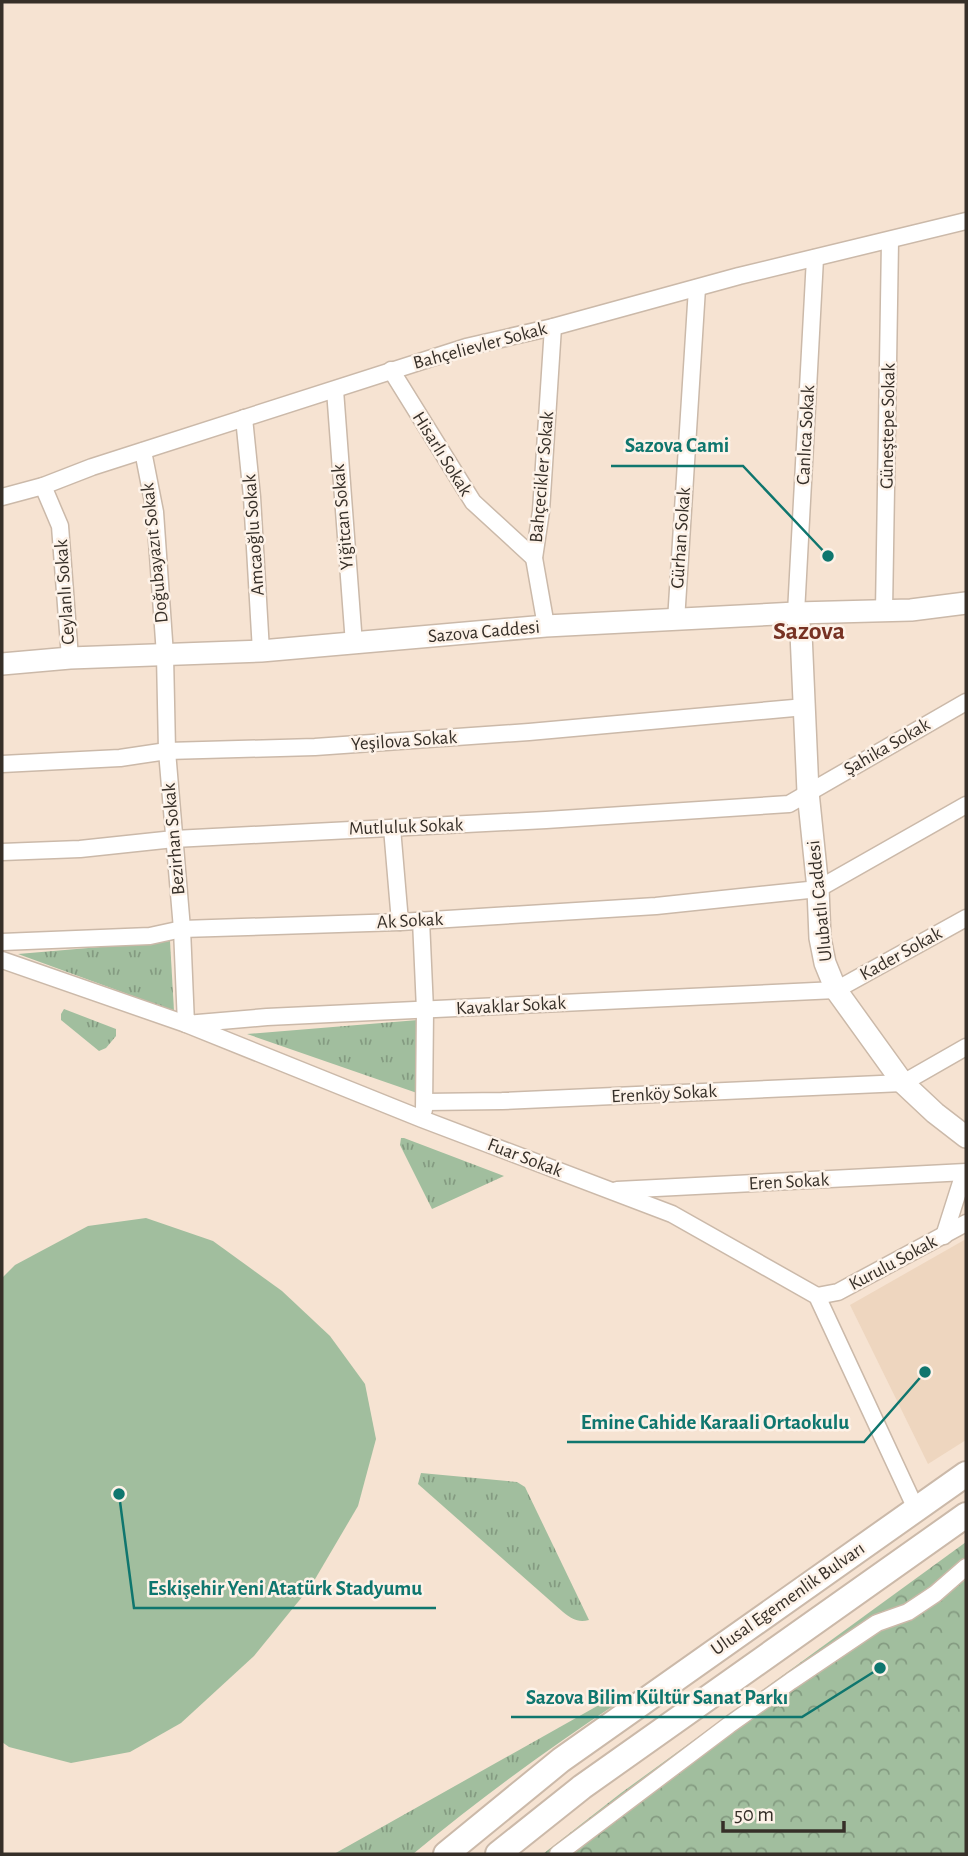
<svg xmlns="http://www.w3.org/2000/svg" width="968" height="1856" font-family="'Alegreya Sans',sans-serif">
<defs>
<pattern id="grass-tufts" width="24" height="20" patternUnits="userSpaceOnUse" patternTransform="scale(1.75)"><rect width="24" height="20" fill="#a1be9e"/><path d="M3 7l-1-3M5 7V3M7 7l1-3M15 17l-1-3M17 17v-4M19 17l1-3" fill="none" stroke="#849b81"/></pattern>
<pattern id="park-crowns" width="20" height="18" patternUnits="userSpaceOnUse" patternTransform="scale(1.75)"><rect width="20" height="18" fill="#a1be9e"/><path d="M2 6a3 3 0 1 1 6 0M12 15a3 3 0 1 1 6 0" fill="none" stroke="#849b81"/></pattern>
</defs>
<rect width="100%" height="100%" fill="#f6e3d2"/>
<polygon fill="#eed6bf" points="966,1239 966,1440 928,1464 850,1305"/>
<g fill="url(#grass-tufts)">
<polygon points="170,941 174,1011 18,954"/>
<polygon points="64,1009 116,1029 116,1036 106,1048 99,1051 61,1020 61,1014"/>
<polygon points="418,1020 417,1093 247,1034"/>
<polygon points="401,1138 404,1138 504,1176 432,1209 400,1145"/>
<path d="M421 1473 517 1482 525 1487 589 1620C578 1623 572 1619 563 1612L418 1484Z"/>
<path d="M615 1696 619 1702C548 1749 479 1799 413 1854H334Z"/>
</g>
<polygon fill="url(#park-crowns)" points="966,1542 966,1854 543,1854 621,1793"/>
<polygon fill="#a1be9e" points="146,1218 213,1241 282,1291 330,1336 365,1384 376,1439 358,1506 311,1586 254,1656 181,1723 130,1752 71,1763 9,1747 2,1742 2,1278 15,1265 88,1226"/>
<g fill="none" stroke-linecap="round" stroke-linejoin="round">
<g stroke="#cbb9a9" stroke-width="19">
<g id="street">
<polyline points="391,370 473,502 534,558"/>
<polyline points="335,390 354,644"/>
<polyline points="244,418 252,497 261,651"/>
<polyline points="143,451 155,512 165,655 167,751 182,929 186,1024 267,1017 836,990 966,918"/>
<polyline points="43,486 60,526 70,658"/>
<polyline points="2,497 43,486 92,467 466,347 553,327 739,276 966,221"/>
<polyline points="884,611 890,241"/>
<polyline points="796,613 815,258"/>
<polyline points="676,621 697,288"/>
<polyline points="546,626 534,558 541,511 553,327"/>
<polyline points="2,764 120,758 167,751 315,747 529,732 805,707"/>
<polyline points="392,828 400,922"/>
<polyline points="2,852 80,849 174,839 546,820 789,804 966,702"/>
<polyline points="421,920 425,1010 424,1110"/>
<polyline points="2,942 150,936 182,929 400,922 656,906 818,889 966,805"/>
<polyline points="2,960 186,1024 422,1119 672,1214 817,1296 916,1509"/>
<polyline points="425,1102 502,1101 903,1083 966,1047"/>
<polyline points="617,1190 966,1172"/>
<polyline points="944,1236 964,1173"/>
<polyline points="817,1296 838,1292 966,1223"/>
<polyline points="558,1854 729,1725 791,1681 877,1623 908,1612 935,1594 966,1567"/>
</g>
</g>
<g stroke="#cbb9a9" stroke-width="24">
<g id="secondary">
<polyline points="796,613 801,633 808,792 818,889 820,938 825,963 836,990 903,1083 935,1113 966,1137"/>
<polyline points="2,664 70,658 261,651 546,626 796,613 911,610 966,603"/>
</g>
</g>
<g stroke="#cbb9a9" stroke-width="28">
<g id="primary">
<polyline points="446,1854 561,1760 966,1474"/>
<polyline points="498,1854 582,1787 966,1515"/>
</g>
</g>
<use href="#street" stroke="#fff" stroke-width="16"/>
<use href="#secondary" stroke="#fff" stroke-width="21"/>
<use href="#primary" stroke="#fff" stroke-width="24"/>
</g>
<g text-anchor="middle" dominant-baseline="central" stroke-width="5" stroke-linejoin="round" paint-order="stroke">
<g font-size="19" fill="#362f28" stroke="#fdf2e8">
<text transform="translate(480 346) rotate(-15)">Bahçelievler Sokak</text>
<text transform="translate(888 426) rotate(-89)">Güneştepe Sokak</text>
<text transform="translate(806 435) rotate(-87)">Canlıca Sokak</text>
<text transform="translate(442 454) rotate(58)">Hisarlı Sokak</text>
<text transform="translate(542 477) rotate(-85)">Bahçecikler Sokak</text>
<text transform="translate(343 517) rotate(-95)">Yiğitcan Sokak</text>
<text transform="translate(254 535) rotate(-94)">Amcaoğlu Sokak</text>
<text transform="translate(681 538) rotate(-86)">Gürhan Sokak</text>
<text transform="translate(155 553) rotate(-96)">Doğubayazıt Sokak</text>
<text transform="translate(65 592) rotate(-94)">Ceylanlı Sokak</text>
<text transform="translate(484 632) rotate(-5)">Sazova Caddesi</text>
<text transform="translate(404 741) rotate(-4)">Yeşilova Sokak</text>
<text transform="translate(887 747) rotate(-30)">Şahika Sokak</text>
<text transform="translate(406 827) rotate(-2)">Mutluluk Sokak</text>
<text transform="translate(174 839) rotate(-95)">Bezirhan Sokak</text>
<text transform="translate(820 901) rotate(-96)">Ulubatlı Caddesi</text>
<text transform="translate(410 921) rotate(-3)">Ak Sokak</text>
<text transform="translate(901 954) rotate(-29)">Kader Sokak</text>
<text transform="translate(511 1006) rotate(-3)">Kavaklar Sokak</text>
<text transform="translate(664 1094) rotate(-3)">Erenköy Sokak</text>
<text transform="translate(525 1158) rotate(21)">Fuar Sokak</text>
<text transform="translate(789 1182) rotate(-3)">Eren Sokak</text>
<text transform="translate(893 1263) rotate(-28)">Kurulu Sokak</text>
<text transform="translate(788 1599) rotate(-35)">Ulusal Egemenlik Bulvarı</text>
</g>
<g font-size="26" font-weight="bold" fill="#773223" stroke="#fdf2e8">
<text x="809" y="631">Sazova</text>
</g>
</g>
<path fill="none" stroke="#0f766e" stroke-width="2.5" d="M828 556L743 466H611M925 1372L864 1442H567M119 1494L134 1608H436M880 1668L802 1717H511"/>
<g fill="#0f766e" stroke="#fdf2e8" stroke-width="2.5">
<circle cx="828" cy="556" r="7"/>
<circle cx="925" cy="1372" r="7"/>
<circle cx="119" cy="1494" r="7"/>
<circle cx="880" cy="1668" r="7"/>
</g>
<g font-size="21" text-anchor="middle" font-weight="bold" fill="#0f766e" stroke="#fdf2e8" stroke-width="5" stroke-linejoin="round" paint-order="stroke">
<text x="677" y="452">Sazova Cami</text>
<text x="715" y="1429">Emine Cahide Karaali Ortaokulu</text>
<text x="285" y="1595">Eskişehir Yeni Atatürk Stadyumu</text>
<text x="657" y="1704">Sazova Bilim Kültür Sanat Parkı</text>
</g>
<rect width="968" height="1856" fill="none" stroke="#362f28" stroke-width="7"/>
<path d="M723 1821v10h121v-10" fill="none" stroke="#362f28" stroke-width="3.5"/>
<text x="734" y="1821" font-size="21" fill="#362f28" stroke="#fdf2e8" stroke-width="5" paint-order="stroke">50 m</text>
</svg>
